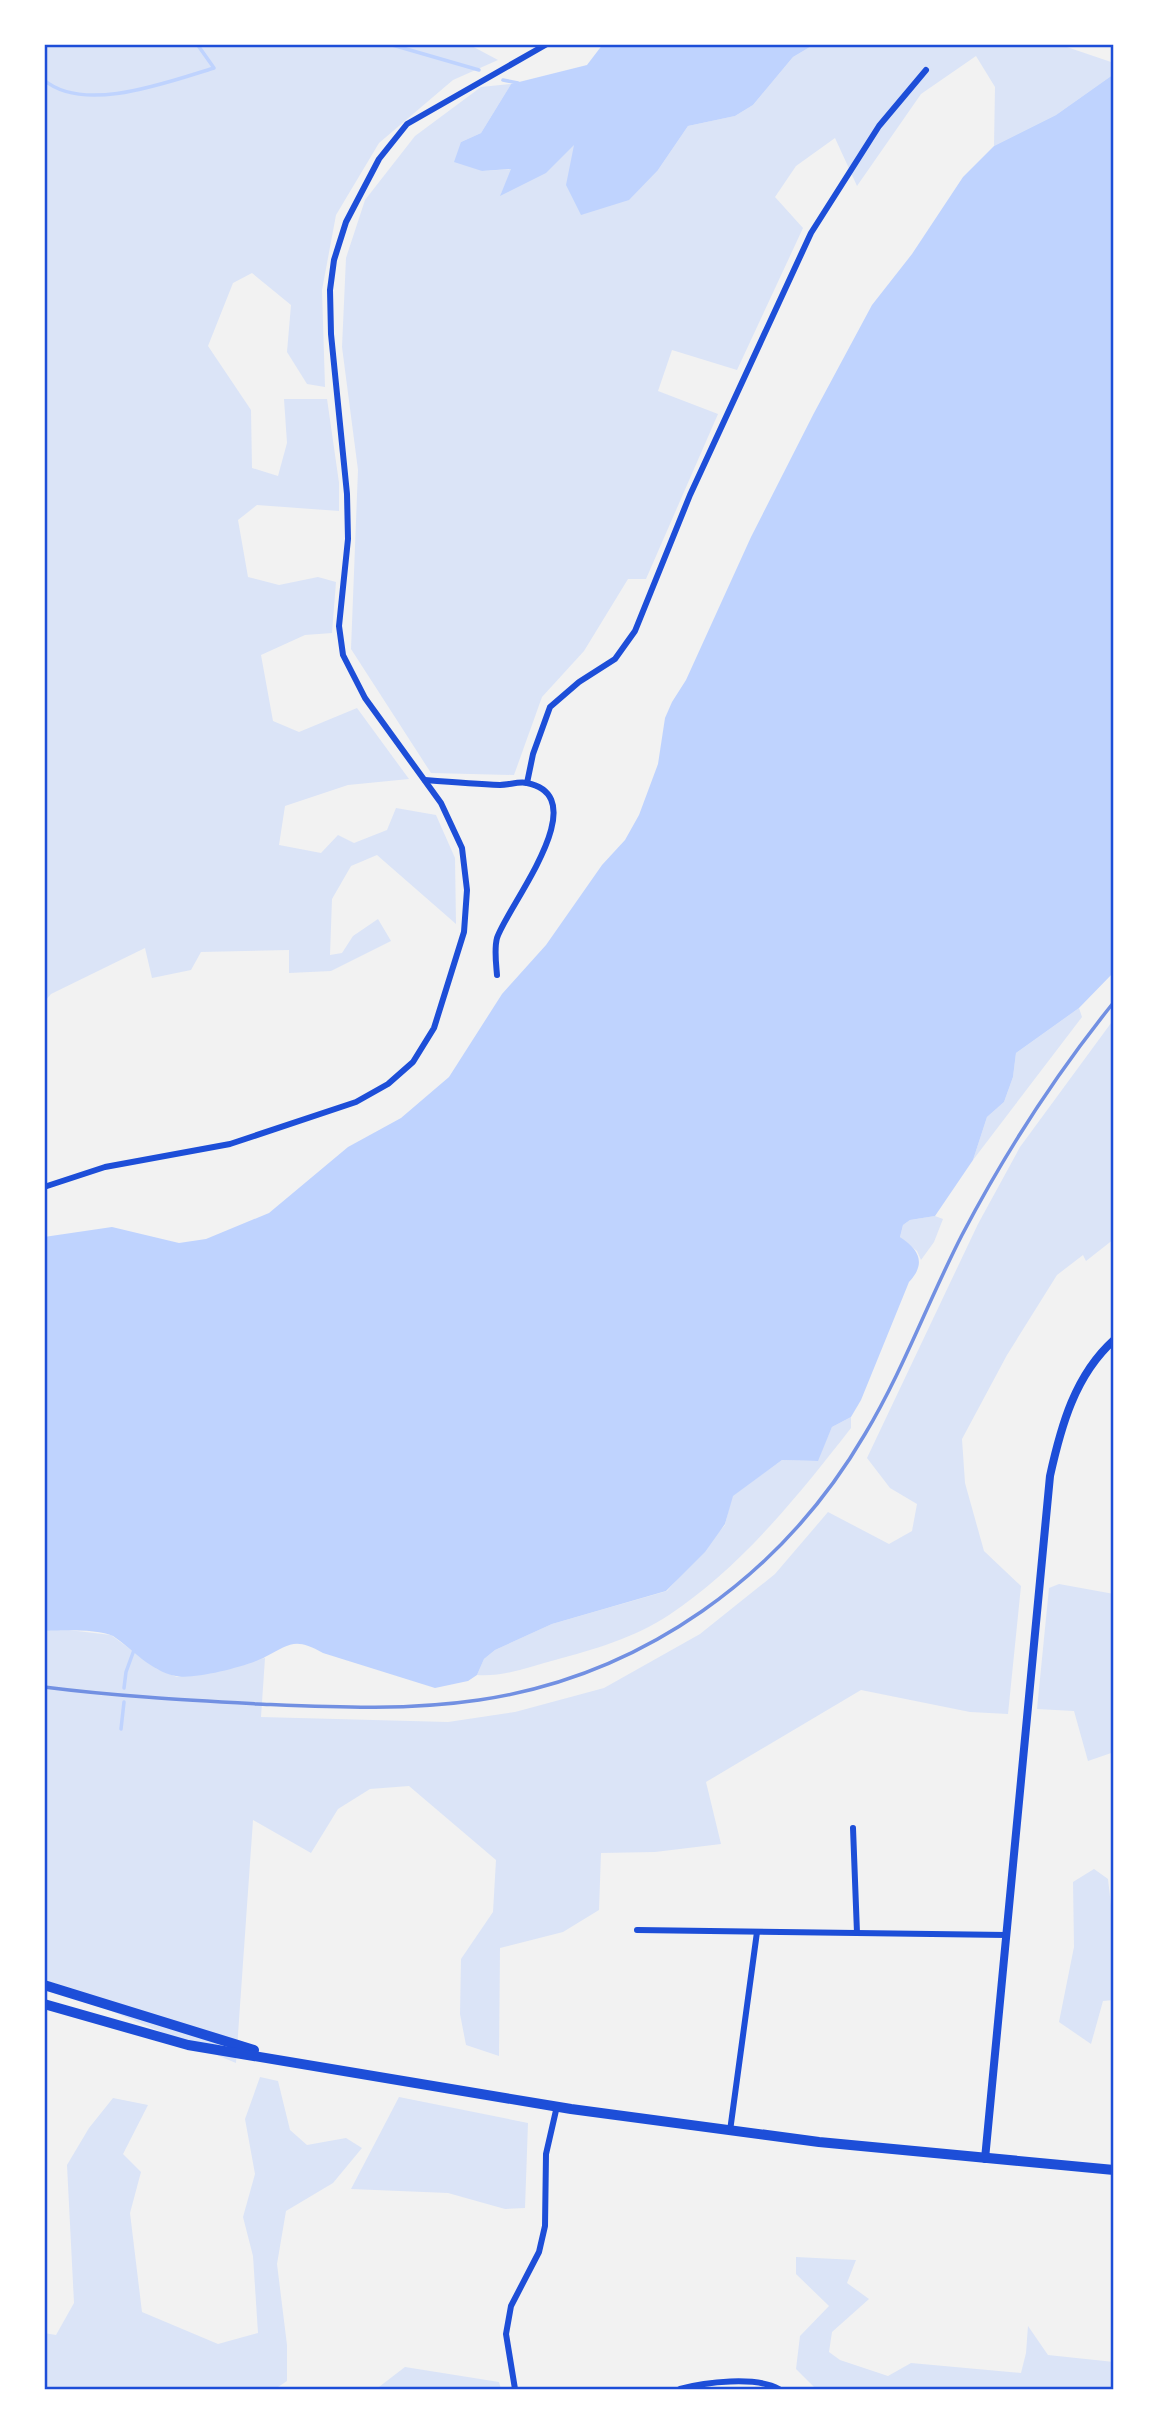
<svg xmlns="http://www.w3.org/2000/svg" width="1158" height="2433" font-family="Ubuntu,sans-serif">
<rect width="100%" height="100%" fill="#f2f2f2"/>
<g fill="#dbe4f7">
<polygon points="44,44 468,44 498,60 453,80 379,143 336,215 322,290 325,387 307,384 287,352 291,305 252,273 233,283 208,346 251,410 252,468 278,476 287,443 284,399 327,399 339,483 339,511 257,505 238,520 248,577 279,585 318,577 336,582 332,633 305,635 261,655 273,721 299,732 357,708 409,779 348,785 285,806 279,845 321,853 338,835 354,843 387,830 396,808 436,815 455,858 456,924 377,855 351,866 332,899 330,955 342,953 353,936 378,919 391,941 331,971 289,973 289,950 201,952 191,970 152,978 145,948 51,994 44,1002"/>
<polygon points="815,44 1058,44 1114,63 1114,74 1056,115 994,146 995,87 976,56 921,94 857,186 835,138 796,166 775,197 803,228 737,370 672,350 658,391 718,414 646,579 628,579 584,651 542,697 514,775 431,773 351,649 358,470 342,347 346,258 365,200 415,136 481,87 511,84 481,133 461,142 482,171 512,169 501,194 574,144 658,170 688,126 735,116 753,105 793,57"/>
<polygon points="1079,1008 1082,1017 973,1160 987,1117 1004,1102 1013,1077 1016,1053"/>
<polygon points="1114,1019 1114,1239 1086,1261 1083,1255 1057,1275 1007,1355 962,1439 965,1483 984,1551 1021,1586 1008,1714 970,1712 861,1690 706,1782 721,1844 655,1852 601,1853 599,1910 563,1932 500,1948 499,2056 466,2045 460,2014 461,1959 493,1912 496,1860 409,1786 370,1789 338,1809 311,1853 253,1820 236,2063 44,1983 44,1631 60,1629 111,1635 157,1669 177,1677 265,1658 261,1717 448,1722 515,1712 604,1688 700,1634 775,1574 828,1512 889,1544 912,1531 917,1504 890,1488 867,1458 978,1224 1020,1147"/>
<polygon points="935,1216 943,1219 934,1242 921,1260 917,1251 900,1237 903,1225 910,1220"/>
<path d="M851 1417V1428C798 1496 742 1566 669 1615 636 1637 593 1650 555 1660 529 1667 504 1677 477 1675L484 1659 495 1650 552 1624 667 1591 725 1525 732 1496 782 1460 817 1461 832 1427Z"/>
<polygon points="1059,1584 1114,1594 1114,1752 1088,1761 1074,1711 1037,1709 1049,1588"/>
<polygon points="1094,1869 1108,1879 1114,1932 1114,2000 1103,2001 1091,2044 1059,2022 1074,1947 1073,1882"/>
<polygon points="260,2077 278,2081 290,2130 307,2145 346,2138 362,2148 333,2183 286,2211 277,2264 287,2345 287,2381 275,2389 44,2389 44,2333 56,2335 74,2303 67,2165 89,2128 113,2098 148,2105 123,2154 141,2172 130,2213 142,2312 218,2344 258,2333 253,2256 243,2217 255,2174 245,2119"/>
<polygon points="399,2097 528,2123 525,2208 505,2209 448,2193 351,2189"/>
<polygon points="796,2257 856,2260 847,2283 869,2299 832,2332 829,2352 840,2360 888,2376 911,2363 1021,2373 1026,2353 1028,2326 1048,2355 1114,2362 1114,2389 816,2389 796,2369 800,2336 829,2306 796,2274"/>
<polygon points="405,2367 499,2382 501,2389 381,2389 379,2387"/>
</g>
<g fill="#bfd3fe">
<polygon points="603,44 815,44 793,57 753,105 735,116 688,126 658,170 629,200 581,215 566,185 574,145 546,173 500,196 511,169 482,171 454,162 461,142 481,133 511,84 587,65"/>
<path d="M1114 74V972L1079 1008 1016 1053 1013 1077 1004 1102 987 1117 973 1160 935 1216 910 1220 903 1225 900 1237C920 1250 926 1264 909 1282L861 1400 851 1417 832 1427 818 1461 782 1460 733 1496 725 1524 705 1552 666 1591 552 1624 495 1650 484 1659 477 1675 468 1681 435 1688 323 1653C295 1637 290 1644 265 1657 249 1666 194 1680 176 1676 150 1671 134 1650 113 1636 100 1629 59 1630 44 1631V1237L112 1227 179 1243 206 1239 269 1213 348 1147 401 1118 449 1077 502 994 546 945 602 865 625 840 639 815 658 764 665 718 672 702 686 680 751 537 814 413 872 305 912 254 963 177 994 146 1056 115Z"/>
</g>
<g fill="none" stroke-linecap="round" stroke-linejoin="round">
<g stroke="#bfd3fe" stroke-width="3.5">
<polyline points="389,44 479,70"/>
<path d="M44 80C84 114 168 82 214 68L197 44"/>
<polyline points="503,80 518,83"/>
<polyline points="124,1688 126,1672 134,1650"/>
<polyline points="121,1729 124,1702"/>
</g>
<g stroke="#1d4ed8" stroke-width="6">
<path d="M425 780C450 782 475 784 500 785 509 785 519 781 527 783 597 797 508 905 497 938 494 949 496 963 497 975"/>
<polyline points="527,783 533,754 550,707 579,682 615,659 635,631 690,495 811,233 879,126 926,70"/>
<polyline points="44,1187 105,1167 230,1144 356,1102 388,1084 413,1062 434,1028 464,932 467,890 462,848 441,803 365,698 343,655 339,626 348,539 347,494 331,334 330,290 334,260 346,222 379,159 407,124 547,44"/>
<polyline points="853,1828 857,1933"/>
<polyline points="637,1930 1007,1935"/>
<polyline points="730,2131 757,1932"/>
<polyline points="515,2389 506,2334 511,2306 539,2252 545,2226 546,2154 557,2106"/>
<path d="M680 2389C705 2382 756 2376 779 2389"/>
</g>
<path stroke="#1d4ed8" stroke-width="8" d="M985 2159 1050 1476C1061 1426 1075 1375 1114 1340"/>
<g stroke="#1d4ed8" stroke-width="10">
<polyline points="44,1985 254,2050"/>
<polyline points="44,2004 188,2045 571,2109 819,2142 1114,2170"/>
</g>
<path stroke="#7290e2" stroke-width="3.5" d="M44 1687C114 1696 186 1700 257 1704 331 1707 405 1711 479 1700 642 1676 782 1576 865 1434 903 1371 928 1301 962 1235 1005 1153 1056 1074 1114 1002"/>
</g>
<rect width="1158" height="2433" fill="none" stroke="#ffffff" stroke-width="91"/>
<rect x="46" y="46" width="1066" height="2342" fill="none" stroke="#1d4ed8" stroke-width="2.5"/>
</svg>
